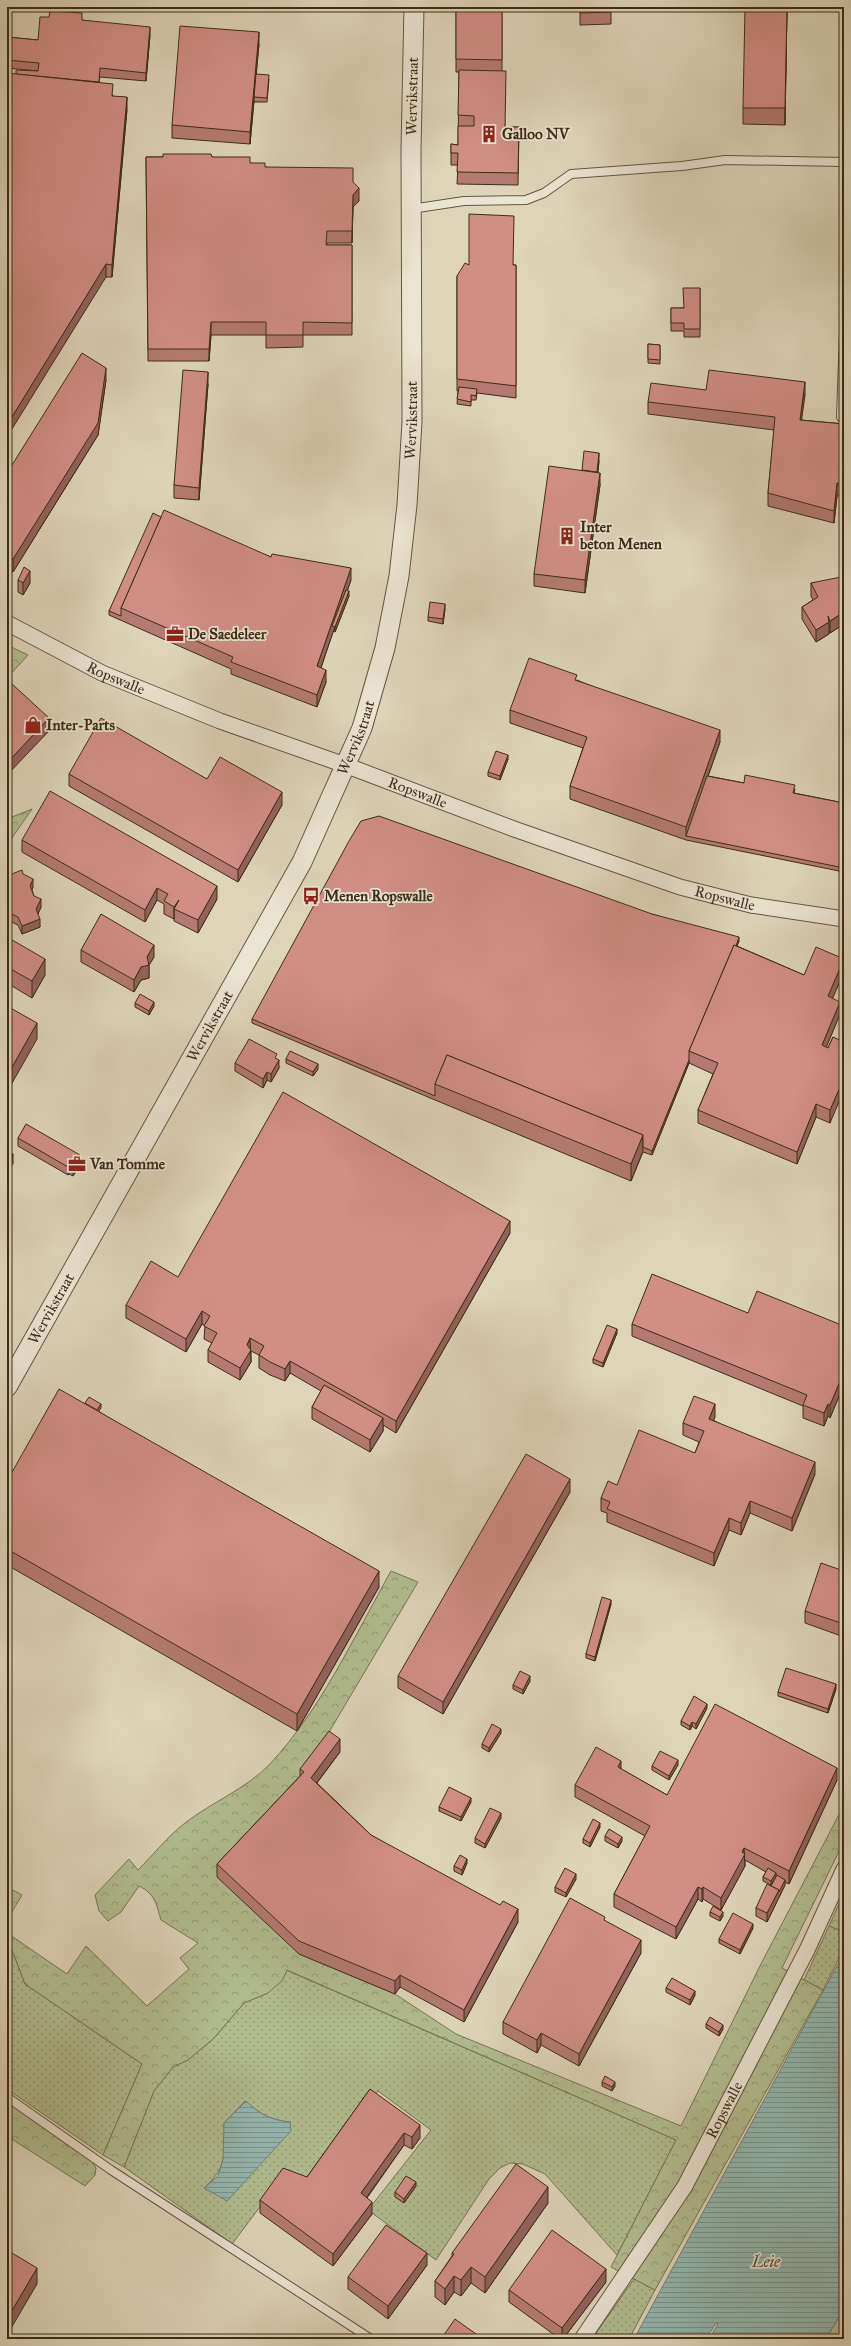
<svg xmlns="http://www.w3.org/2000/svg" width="851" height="2346" font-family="'IM FELL Great Primer',serif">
<defs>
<pattern id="grass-dots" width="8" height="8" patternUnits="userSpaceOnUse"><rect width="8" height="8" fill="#b1bd8f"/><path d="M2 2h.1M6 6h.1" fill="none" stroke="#919a74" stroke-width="1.8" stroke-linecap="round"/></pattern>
<pattern id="forest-crowns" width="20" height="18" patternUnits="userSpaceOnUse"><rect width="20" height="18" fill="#b1bd8f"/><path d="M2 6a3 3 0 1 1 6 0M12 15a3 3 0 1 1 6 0" fill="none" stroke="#919a74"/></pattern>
<pattern id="water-rules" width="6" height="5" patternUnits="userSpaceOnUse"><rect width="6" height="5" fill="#93b8b1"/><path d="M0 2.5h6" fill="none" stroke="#79968f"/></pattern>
</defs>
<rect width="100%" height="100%" fill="#ded5b9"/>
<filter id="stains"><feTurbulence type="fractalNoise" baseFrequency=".005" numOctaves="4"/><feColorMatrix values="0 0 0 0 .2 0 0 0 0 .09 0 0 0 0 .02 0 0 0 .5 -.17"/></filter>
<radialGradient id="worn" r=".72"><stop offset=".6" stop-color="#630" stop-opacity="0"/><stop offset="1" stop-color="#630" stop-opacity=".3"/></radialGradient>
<g fill="url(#grass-dots)" stroke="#777452" fill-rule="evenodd">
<polygon points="829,1926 844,1932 844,1948 823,1990 804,1980"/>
<polygon points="7,1946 12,1950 25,1984 142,2064 103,2155 7,2089"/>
<path d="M286 1970 676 2140 617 2255 545 2174 523 2164 510 2163 500 2168 489 2179 436 2260 368 2210 431 2130 378 2091 303 2189 284 2175 232 2244 124 2167 154 2091 173 2067 188 2060 214 2038 244 2003 268 1993ZM245 2101C261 2114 269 2120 290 2122L204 2188C227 2168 226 2152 224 2123Z"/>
<polygon points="634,2279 655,2290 629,2339 592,2339"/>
</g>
<g fill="url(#forest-crowns)" stroke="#777452">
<polygon points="7,645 28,655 7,678"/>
<polygon points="32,809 7,845 7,819"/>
<path d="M391 1571 418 1582 300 1781 299 1954 395 1994 456 2034 681 2126 762 1962 844 1805V1841L782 1968 823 1990 655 2290 611 2267 676 2140 287 1970 282 1981 268 1993 244 2003 214 2038 188 2060 173 2067 154 2091 124 2167 103 2155 142 2064 25 1984 12 1950 7 1946V1933L67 1974 86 1946 147 2006 189 1969 180 1958 198 1943 161 1920C156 1903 155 1894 139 1886L121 1912 108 1921 99 1911 95 1895 129 1859 138 1870C153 1855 168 1836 185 1823 212 1802 246 1789 270 1764 321 1709 354 1637 391 1571Z"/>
<polygon points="7,1887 22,1895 7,1920"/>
<polygon points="844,1893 844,1932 829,1926"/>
<polygon points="7,2101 90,2158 96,2168 95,2175 85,2186 7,2136"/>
<polygon points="844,2308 844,2339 826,2339"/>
</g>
<g fill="url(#water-rules)" stroke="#718073">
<polygon points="844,1953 844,2308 826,2339 709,2339 718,2324 716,2323 706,2339 634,2339"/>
<path d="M246 2101C259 2114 271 2120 290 2122L291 2131 227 2201 204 2188 218 2176 223 2159 224 2123Z"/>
</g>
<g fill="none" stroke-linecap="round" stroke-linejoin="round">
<g stroke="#65563f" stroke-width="10">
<g id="service">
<polyline points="411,209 464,201 526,200 544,193 571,174 682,166 725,160 844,162"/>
<polyline points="844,332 841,417 844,417"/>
<polyline points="7,2097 111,2170 371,2339"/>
</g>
</g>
<g stroke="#65563f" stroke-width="17">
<g id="minor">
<path id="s1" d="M7 623 102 673 220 721 345 765 514 829 680 887 751 905 844 919"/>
<path id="s2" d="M582 2339 685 2186 807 1950 844 1869"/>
</g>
</g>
<g stroke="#65563f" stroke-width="21">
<g id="tertiary">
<path id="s3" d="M7 1387 302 862 362 728 385 648 399 576 407 505 412 422 411 149 414 7"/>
</g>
</g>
<use href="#service" stroke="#eae4d2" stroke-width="8"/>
<use href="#minor" stroke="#eae4d2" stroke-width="15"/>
<use href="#tertiary" stroke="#eae4d2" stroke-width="19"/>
</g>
<g fill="#b47a72" stroke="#3d2c16">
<polygon points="456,7 502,7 502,71 505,127 519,127 518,185 457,184 458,165 451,165 451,144 458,145 459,72 456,72"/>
<polygon points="580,7 611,7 611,24 580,25"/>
<polygon points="787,7 785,125 743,124 743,108"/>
<polygon points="82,20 150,35 146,81 100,77 99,82 127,109 112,277 106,277 16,74 38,71 7,68 7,37 38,40"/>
<polygon points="259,44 256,74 269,79 267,102 254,102 254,101 250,144 172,138 172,125"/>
<polygon points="146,157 212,157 250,163 265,167 353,182 359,201 353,207 352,243 327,243 327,245 352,245 352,335 303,335 303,347 266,348 266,335 211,335 209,361 148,361"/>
<polygon points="469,265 516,265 516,398 477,393 476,400 471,400 471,406 457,404 458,391 457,391 457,276"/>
<polygon points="700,288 700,337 684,337 684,331 671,331 671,308 683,308"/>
<polygon points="648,344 660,345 660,364 648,363"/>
<polygon points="106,380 98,435 13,572 7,568 7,473"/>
<polygon points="208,384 199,500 174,498 174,485"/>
<polygon points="706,390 805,394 801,420 844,424 844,496 837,496 834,523 768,506 768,493 774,430 648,414 648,402"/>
<polygon points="599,461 598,473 600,485 585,593 534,586 534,574 582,470"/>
<polygon points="161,517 271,557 351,580 347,591 349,596 335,632 333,631 321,668 326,682 317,707 231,674 231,669 109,615 109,611"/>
<polygon points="18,580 30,583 23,595 18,592"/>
<polygon points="844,581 844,624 830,633 829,631 829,634 816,642 802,619 802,607 813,600 811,596 811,583"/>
<polygon points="445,609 443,624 428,621 428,617"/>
<polygon points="577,680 720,742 708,776 744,783 795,789 794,793 844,803 844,872 686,840 570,799 570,786 583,748 510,723 510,710"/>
<polygon points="508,759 500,780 488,776 488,772"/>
<polygon points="69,774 207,779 282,805 238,882 69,786"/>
<polygon points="22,840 217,899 198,933 174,921 174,919 164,914 164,904 157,900 145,922 22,852"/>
<polygon points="23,874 33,887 32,890 34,896 41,907 38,914 40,927 22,934 18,925 7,920 7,876"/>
<polygon points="652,914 739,941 737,946 804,975 844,972 832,998 840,1014 826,1047 828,1048 833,1037 830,1123 816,1117 797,1164 698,1123 698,1110 713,1074 689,1063 652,1155 643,1152 631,1181 435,1100 252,1023 252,1019"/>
<polygon points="7,937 45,975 32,998 7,983"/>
<polygon points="81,950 154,957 149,965 149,978 141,980 134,992 81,962"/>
<polygon points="135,1003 154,1006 149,1015 135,1007"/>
<polygon points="277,1059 279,1068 271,1082 267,1080 263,1088 235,1071 235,1063"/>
<polygon points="286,1059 318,1069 313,1076 286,1063"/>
<polygon points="18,1138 80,1163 79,1164 79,1167 73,1176 69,1174 68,1175 18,1146"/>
<polygon points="7,1151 13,1163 7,1174"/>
<polygon points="510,1233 396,1433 383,1425 383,1431 370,1452 312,1419 312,1407 321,1391 290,1373 285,1381 270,1375 259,1368 259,1355 251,1351 251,1362 240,1380 208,1362 208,1350 212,1343 204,1339 205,1326 202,1324 186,1352 126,1318 126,1305 178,1277"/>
<polygon points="748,1313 844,1326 844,1384 830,1418 828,1416 824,1426 803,1418 803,1406 632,1336 632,1324"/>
<polygon points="617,1333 603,1367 593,1363 593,1359"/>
<polygon points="101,1408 98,1411 379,1587 297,1731 7,1565 7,1481"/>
<polygon points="715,1417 713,1420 815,1474 792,1531 750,1513 741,1535 729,1530 714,1566 607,1522 607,1513 601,1511 601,1498 617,1485 695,1453 699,1442 683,1435 683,1423"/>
<polygon points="570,1492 443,1714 398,1688 398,1676"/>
<polygon points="844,1571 844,1637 805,1623 805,1611"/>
<polygon points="611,1604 595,1661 586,1658 586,1654"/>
<polygon points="530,1681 523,1694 513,1689 513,1685"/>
<polygon points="836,1689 828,1713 778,1696 778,1692"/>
<polygon points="707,1708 696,1729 692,1726 690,1730 681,1725 681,1721"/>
<polygon points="501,1733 489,1752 482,1748 482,1744"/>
<polygon points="340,1752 317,1783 371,1835 518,1922 464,2022 400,1987 395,1994 299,1954 217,1877 217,1864 300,1776 300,1769"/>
<polygon points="678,1765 669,1780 652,1770 652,1766"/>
<polygon points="621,1769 667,1795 837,1780 789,1884 785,1882 785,1885 767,1922 756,1916 756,1908 771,1885 763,1881 763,1877 766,1872 745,1860 745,1866 721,1910 703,1899 702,1902 698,1899 676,1939 614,1907 614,1894 645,1836 575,1797 575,1785"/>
<polygon points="471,1802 461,1821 439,1811 439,1807"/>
<polygon points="501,1818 485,1848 475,1843 475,1838"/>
<polygon points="600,1827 590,1847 583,1843 583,1839"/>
<polygon points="605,1836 622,1841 618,1848 605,1841"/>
<polygon points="467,1863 462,1875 454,1871 454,1866"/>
<polygon points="576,1879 566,1897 555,1892 555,1887"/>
<polygon points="710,1912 723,1916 720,1921 710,1916"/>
<polygon points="605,1921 641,1953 579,2066 541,2045 537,2053 503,2034 503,2022"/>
<polygon points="753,1928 740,1954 719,1943 719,1939"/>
<polygon points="666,1988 695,1995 690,2005 666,1992"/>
<polygon points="706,2024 723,2029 719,2036 706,2028"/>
<polygon points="602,2082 615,2086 612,2091 602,2086"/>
<polygon points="370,2089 420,2138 412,2149 404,2145 367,2198 372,2214 333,2266 260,2213 260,2200 307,2177"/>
<polygon points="416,2186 404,2203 395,2197 395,2192"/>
<polygon points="548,2203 485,2293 471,2283 461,2296 454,2292 445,2305 435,2297 435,2281 452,2256 452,2253"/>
<polygon points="427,2265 388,2319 348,2289 348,2277"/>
<polygon points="606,2282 563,2339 560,2339 509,2302 509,2290"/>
</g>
<g fill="#92635d" stroke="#3d2c16">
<polygon points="787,7 785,125 785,108"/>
<polygon points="150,27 150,35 146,81 146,73"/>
<polygon points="259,32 259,44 250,144 250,132"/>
<polygon points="127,97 127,109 112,277 112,265"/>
<polygon points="359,188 359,201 353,207 352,243 353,195"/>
<polygon points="106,264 106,277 7,437 7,425"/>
<polygon points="211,322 211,335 209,361 209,349"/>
<polygon points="106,368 106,380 98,435 13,572 13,559"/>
<polygon points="208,372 208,384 199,500 199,488"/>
<polygon points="805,382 805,394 800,432 800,420"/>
<polygon points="599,453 599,461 596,484 596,475"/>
<polygon points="600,473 600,485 585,593 585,580"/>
<polygon points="837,483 837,496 834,523 834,511"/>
<polygon points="351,568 351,580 317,679 317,666"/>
<polygon points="30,571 30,583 23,595 23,583"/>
<polygon points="349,591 349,596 335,632 335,627"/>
<polygon points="445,604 445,609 443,624 443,619"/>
<polygon points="844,612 844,624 830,633 830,621"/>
<polygon points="829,622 829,634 816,642 816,630"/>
<polygon points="326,670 326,682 317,707 317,695"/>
<polygon points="49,718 49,731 7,775 7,763"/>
<polygon points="720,730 720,742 687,836 686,836 686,827"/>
<polygon points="508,755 508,759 500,780 500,776"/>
<polygon points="282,792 282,805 238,882 238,870"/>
<polygon points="33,879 33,887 30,894 30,886"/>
<polygon points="217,886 217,899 198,933 198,920"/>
<polygon points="157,888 157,900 145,922 145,910"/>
<polygon points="41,899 41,907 36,918 36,909"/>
<polygon points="179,900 174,909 174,919 174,907"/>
<polygon points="40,919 40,927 22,934 22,926"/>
<polygon points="739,937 739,941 693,1053"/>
<polygon points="154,945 154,957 149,965 149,978 141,980 134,992 134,980"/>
<polygon points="45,959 45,975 32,998 32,981"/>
<polygon points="844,959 844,972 828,1009 828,996"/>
<polygon points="154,1002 154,1006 149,1015 149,1011"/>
<polygon points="840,1002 840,1014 822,1058 822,1045"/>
<polygon points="37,1023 37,1039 7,1092 7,1076"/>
<polygon points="279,1060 279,1068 271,1082 271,1074"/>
<polygon points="689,1060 689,1063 652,1155 652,1151"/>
<polygon points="318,1064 318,1069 313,1076 313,1072"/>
<polygon points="267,1072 267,1080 263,1088 263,1079"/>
<polygon points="844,1078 844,1090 830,1123 830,1110"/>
<polygon points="816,1104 816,1117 797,1164 797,1152"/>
<polygon points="643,1135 643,1151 631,1181 631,1164"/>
<polygon points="13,1154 13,1163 7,1174 7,1170 9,1166 9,1162"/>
<polygon points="80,1155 80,1163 79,1164 79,1167 73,1176 73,1172 69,1170 69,1174 68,1175 68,1167"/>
<polygon points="510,1221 510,1233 396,1433 396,1421"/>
<polygon points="202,1311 202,1324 186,1352 186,1339"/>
<polygon points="617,1329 617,1333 603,1367 603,1363"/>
<polygon points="250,1338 251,1362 240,1380 240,1368 247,1345"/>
<polygon points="290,1361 290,1373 285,1381 285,1369"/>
<polygon points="844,1372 844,1384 830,1418 830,1405"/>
<polygon points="101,1404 101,1408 97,1414 97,1410"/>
<polygon points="715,1404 715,1417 709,1431 709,1419"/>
<polygon points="828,1404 828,1416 824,1426 824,1413"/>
<polygon points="383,1418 383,1431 370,1452 370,1440"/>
<polygon points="815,1462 815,1474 792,1531 792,1518"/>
<polygon points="570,1479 570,1492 443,1714 443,1702"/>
<polygon points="750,1501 750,1513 741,1535 741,1523"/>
<polygon points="729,1518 729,1530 714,1566 714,1553"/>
<polygon points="379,1571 379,1587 297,1731 297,1714"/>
<polygon points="611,1600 611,1604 595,1661 595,1657"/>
<polygon points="530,1676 530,1681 523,1694 523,1690"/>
<polygon points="836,1684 836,1689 828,1713 828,1709"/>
<polygon points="707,1704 707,1708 696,1729 696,1724"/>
<polygon points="692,1722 692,1726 690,1730 690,1726"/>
<polygon points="501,1729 501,1733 489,1752 489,1748"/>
<polygon points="340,1739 340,1752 311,1790 311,1778"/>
<polygon points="678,1760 678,1765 669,1780 669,1776"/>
<polygon points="621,1761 621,1773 618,1767"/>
<polygon points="837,1768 837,1780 789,1884 789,1871"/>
<polygon points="471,1798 471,1802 461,1821 461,1817"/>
<polygon points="501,1813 501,1818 485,1848 485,1844"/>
<polygon points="600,1823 600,1827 590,1847 590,1843"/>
<polygon points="622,1837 622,1841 618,1848 618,1844"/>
<polygon points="744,1848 745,1866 721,1910 721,1898"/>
<polygon points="467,1859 467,1863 462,1875 462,1870"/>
<polygon points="776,1873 776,1877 771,1885 771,1881"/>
<polygon points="576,1874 576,1879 566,1897 566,1893"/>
<polygon points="785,1880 785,1885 767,1922 767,1913 779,1890"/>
<polygon points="698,1887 698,1899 676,1939 676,1927"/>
<polygon points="703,1887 703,1899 702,1902 702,1889"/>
<polygon points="518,1909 518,1922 464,2022 464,2010"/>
<polygon points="723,1912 723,1916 720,1921 720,1917"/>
<polygon points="753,1924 753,1928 740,1954 740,1950"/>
<polygon points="641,1940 641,1953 579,2066 579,2054"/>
<polygon points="400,1975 400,1987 395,1994 395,1981"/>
<polygon points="695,1991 695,1995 690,2005 690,2000"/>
<polygon points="723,2025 723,2029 719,2036 719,2032"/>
<polygon points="541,2033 541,2045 537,2053 537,2040"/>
<polygon points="615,2082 615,2086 612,2091 612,2087"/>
<polygon points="420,2125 420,2138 412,2149 412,2137"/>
<polygon points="404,2133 404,2145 361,2205 361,2193"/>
<polygon points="416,2182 416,2186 404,2203 404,2199"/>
<polygon points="548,2187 548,2203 485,2293 485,2277"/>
<polygon points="372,2202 372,2214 333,2266 333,2254"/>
<polygon points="427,2253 427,2265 388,2319 388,2306"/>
<polygon points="471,2267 471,2283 461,2296 461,2280"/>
<polygon points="37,2268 37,2284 7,2335 7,2319"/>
<polygon points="606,2269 606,2282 563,2339 562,2339 562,2328"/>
<polygon points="454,2276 454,2292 445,2305 445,2289"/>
</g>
<g fill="#d18e85" stroke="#3d2c16">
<polygon points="456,7 502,7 502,60 456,59"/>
<polygon points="580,7 611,7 611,12 580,13"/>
<polygon points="745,7 787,7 785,108 743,108"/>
<polygon points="50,11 82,13 82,20 150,27 146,73 100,68 99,82 16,74 16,70 38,71 39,63 7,60 7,37 38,40 40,17 49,17"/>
<polygon points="180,26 259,32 250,132 172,125"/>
<polygon points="459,70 506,71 505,127 519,127 518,173 457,172 458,153 451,153 451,144 458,145 458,126 474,126 474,116 458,115"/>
<polygon points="7,73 113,84 112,96 127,97 112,265 106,264 7,425"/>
<polygon points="256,74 269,75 267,98 254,97"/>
<polygon points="163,154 211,154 212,157 250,157 250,163 265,163 265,167 353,168 353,182 359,188 353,195 352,231 327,231 326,245 352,245 352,323 303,322 303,335 266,335 266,322 211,322 209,349 148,349 146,157 163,157"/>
<polygon points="469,214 514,216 513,265 516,265 516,386 457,379 457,276 465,263 469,265"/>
<polygon points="683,288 700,288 700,329 684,329 684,323 671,323 671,308 684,308"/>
<polygon points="648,344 660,345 660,360 648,359"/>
<polygon points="82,353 106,368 98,423 13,559 7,556 7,473"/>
<polygon points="183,370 208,372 199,488 174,485"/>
<polygon points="709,370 805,382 800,420 844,424 844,484 837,483 834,511 768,493 775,417 648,402 651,383 706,390"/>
<polygon points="459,387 477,389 476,396 471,395 471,402 457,399"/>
<polygon points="584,451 599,453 597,472 582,470"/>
<polygon points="549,466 600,473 585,580 534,574"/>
<polygon points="164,510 271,557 272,554 351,568 317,666 326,670 317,695 231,662 233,657 121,608"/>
<polygon points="153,513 161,517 121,608 121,616 109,611"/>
<polygon points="24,567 30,571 23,583 18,580"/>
<polygon points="841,577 844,581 844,612 830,621 828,616 829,622 816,630 802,607 818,597 811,583"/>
<polygon points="346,590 349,591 335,627 332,626"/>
<polygon points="430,602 445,604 443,619 428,617"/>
<polygon points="529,658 577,675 575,680 720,730 686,827 570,786 587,737 510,710"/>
<polygon points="11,683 49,718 7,763 7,688"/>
<polygon points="101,718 207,779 220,757 282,792 238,870 69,774"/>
<polygon points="496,751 508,755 500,776 488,772"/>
<polygon points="745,775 795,785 793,793 844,803 844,868 686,836 707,776 744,783"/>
<polygon points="50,791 217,886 198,920 174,909 179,900 174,907 164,901 168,894 157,888 145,910 22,840"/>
<polygon points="379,816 652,914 739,937 736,946 734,945 689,1051 689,1060 652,1151 643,1147 643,1135 447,1055 435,1084 435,1096 252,1019 349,841 361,821"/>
<polygon points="22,870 23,874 33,879 30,886 34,896 41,899 36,909 40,919 22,926 18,917 7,912 7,876"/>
<polygon points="101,914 154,945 147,957 149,965 141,967 134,980 81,950"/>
<polygon points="7,937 45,959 32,981 7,967"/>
<polygon points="734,945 804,975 816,947 844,959 828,996 840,1002 822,1045 828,1048 833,1037 844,1042 844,1078 830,1110 816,1104 797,1152 698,1110 718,1063 689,1051"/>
<polygon points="140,994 154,1002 149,1011 135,1003"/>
<polygon points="7,1006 37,1023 7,1076"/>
<polygon points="249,1039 277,1054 275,1058 279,1060 271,1074 267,1072 263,1079 235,1063"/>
<polygon points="290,1051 318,1064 313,1072 286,1059"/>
<polygon points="447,1055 643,1135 631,1164 435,1084"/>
<polygon points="283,1092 510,1221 396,1421 290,1361 285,1369 270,1362 259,1355 264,1346 250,1338 247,1345 251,1350 240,1368 208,1350 217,1333 204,1326 210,1316 202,1311 186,1339 126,1305 151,1261 178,1277"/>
<polygon points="26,1124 80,1155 68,1167 18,1138"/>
<polygon points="7,1151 13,1154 9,1162 7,1161"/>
<polygon points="79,1163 73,1172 69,1170 72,1168"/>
<polygon points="7,1165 9,1166 7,1170"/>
<polygon points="652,1274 748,1313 757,1291 844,1326 844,1372 830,1405 828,1404 824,1413 803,1405 807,1395 632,1324"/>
<polygon points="607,1325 617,1329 603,1363 593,1359"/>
<polygon points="324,1385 383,1418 370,1440 312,1407"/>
<polygon points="59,1389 379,1571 297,1714 7,1549 7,1481"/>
<polygon points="694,1396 715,1404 709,1419 815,1462 792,1518 750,1501 741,1523 729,1518 714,1553 607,1509 610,1502 601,1498 608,1481 617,1485 639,1430 695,1453 704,1431 683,1423"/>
<polygon points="89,1397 101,1404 97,1410 85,1403"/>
<polygon points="526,1454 570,1479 443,1702 398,1676"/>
<polygon points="821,1563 844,1571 844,1624 805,1611"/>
<polygon points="602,1597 611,1600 595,1657 586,1654"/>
<polygon points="786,1668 836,1684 828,1709 778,1692"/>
<polygon points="520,1671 530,1676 523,1690 513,1685"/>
<polygon points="694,1696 707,1704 696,1724 692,1722 690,1726 681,1721"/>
<polygon points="715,1704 837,1768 789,1871 744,1848 742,1852 745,1854 721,1898 703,1887 702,1889 698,1887 676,1927 614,1894 650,1826 575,1785 596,1747 621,1761 618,1767 667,1795"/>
<polygon points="492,1724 501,1729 489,1748 482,1744"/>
<polygon points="329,1731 340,1739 311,1778 371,1835 500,1905 503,1901 518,1909 464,2010 400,1975 395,1981 299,1941 217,1864 304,1772 300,1769"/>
<polygon points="660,1751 678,1760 669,1776 652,1766"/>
<polygon points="449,1787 471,1798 461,1817 439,1807"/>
<polygon points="490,1808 501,1813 485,1844 475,1838"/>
<polygon points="593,1819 600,1823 590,1843 583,1839"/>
<polygon points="609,1829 622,1837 618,1844 605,1836"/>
<polygon points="460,1855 467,1859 462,1870 454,1866"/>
<polygon points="565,1868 576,1874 566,1893 555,1887"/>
<polygon points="768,1868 776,1873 771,1881 763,1877"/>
<polygon points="777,1875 785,1880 779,1892 779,1890 771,1886"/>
<polygon points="767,1884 779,1890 767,1913 756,1908"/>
<polygon points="570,1898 605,1917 604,1920 641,1940 579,2054 541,2033 537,2040 503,2022"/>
<polygon points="713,1906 723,1912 720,1917 710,1912"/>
<polygon points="733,1913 753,1924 740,1950 719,1939"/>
<polygon points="672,1978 695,1991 690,2000 666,1988"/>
<polygon points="710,2017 723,2025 719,2032 706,2024"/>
<polygon points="605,2076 615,2082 612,2087 602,2082"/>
<polygon points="370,2089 420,2125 412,2137 404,2133 361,2193 372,2202 333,2254 260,2200 283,2168 307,2177"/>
<polygon points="516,2164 548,2187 485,2277 471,2267 461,2280 454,2276 445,2289 435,2281 454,2254 452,2253"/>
<polygon points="406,2176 416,2182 404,2199 395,2192"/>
<polygon points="386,2225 427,2253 388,2306 348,2277"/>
<polygon points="552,2230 606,2269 562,2328 509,2290"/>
<polygon points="7,2250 37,2268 7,2319"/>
<polygon points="455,2319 483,2339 441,2339"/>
</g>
<defs>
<g id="building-bare" transform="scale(1.38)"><path d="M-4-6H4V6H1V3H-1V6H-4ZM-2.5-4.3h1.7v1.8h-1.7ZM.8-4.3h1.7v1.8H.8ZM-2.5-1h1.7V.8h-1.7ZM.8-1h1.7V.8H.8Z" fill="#8f2418" stroke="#eae4d2" stroke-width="2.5" paint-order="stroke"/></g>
<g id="office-bare" transform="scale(1.38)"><path d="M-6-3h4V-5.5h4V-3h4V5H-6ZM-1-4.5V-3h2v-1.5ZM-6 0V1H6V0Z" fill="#8f2418" stroke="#eae4d2" stroke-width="2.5" paint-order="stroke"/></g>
<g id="shop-bare" transform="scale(1.38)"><path d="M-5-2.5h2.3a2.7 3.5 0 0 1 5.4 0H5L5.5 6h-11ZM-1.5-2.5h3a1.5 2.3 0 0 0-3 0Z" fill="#8f2418" stroke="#eae4d2" stroke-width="2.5" paint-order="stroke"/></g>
<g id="bus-bare" transform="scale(1.38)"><path d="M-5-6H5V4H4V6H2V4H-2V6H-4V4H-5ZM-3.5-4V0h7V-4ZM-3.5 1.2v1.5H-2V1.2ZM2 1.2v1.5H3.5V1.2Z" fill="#8f2418" stroke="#eae4d2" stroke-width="2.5" paint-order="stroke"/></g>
</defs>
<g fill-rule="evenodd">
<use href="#building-bare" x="489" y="134"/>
<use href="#building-bare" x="567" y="536"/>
<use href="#office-bare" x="175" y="634"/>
<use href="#shop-bare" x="33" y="725"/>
<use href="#bus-bare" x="311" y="896"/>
<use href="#office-bare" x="77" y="1164"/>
</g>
<g text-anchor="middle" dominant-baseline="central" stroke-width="3.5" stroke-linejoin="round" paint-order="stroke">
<g font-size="15" fill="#3d2c16" stroke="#eae4d2">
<text stroke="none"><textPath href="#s3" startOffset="1386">Wervikstraat</textPath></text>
<text stroke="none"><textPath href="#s3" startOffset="1062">Wervikstraat</textPath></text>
<text stroke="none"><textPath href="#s1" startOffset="122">Ropswalle</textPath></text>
<text stroke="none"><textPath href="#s3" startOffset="738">Wervikstraat</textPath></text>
<text stroke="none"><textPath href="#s1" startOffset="445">Ropswalle</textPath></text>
<text stroke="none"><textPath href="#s1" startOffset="770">Ropswalle</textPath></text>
<text stroke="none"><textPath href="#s3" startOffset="414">Wervikstraat</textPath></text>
<text stroke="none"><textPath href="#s3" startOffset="90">Wervikstraat</textPath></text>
<text stroke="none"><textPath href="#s2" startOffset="270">Ropswalle</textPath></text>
</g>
<g font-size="15" font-weight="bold" fill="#3d2c16" stroke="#eae4d2" text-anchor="start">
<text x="502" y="134">Galloo NV</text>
<text x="580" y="527">Inter<tspan x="580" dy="17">beton Menen</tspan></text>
<text x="188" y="634">De Saedeleer</text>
<text x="46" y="725">Inter-Parts</text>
<text x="324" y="896">Menen Ropswalle</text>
<text x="90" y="1164">Van Tomme</text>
</g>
<g font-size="16" font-style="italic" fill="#4e4835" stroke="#eae4d2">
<text x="766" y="2261">Leie</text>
</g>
</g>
<rect width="851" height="2346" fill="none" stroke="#ded5b9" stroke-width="24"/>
<rect x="8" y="8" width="835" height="2330" fill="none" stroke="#3d2c16" stroke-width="2"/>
<rect x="12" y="12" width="827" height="2322" fill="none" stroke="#3d2c16"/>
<rect width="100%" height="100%" filter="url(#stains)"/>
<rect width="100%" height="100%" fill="url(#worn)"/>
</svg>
